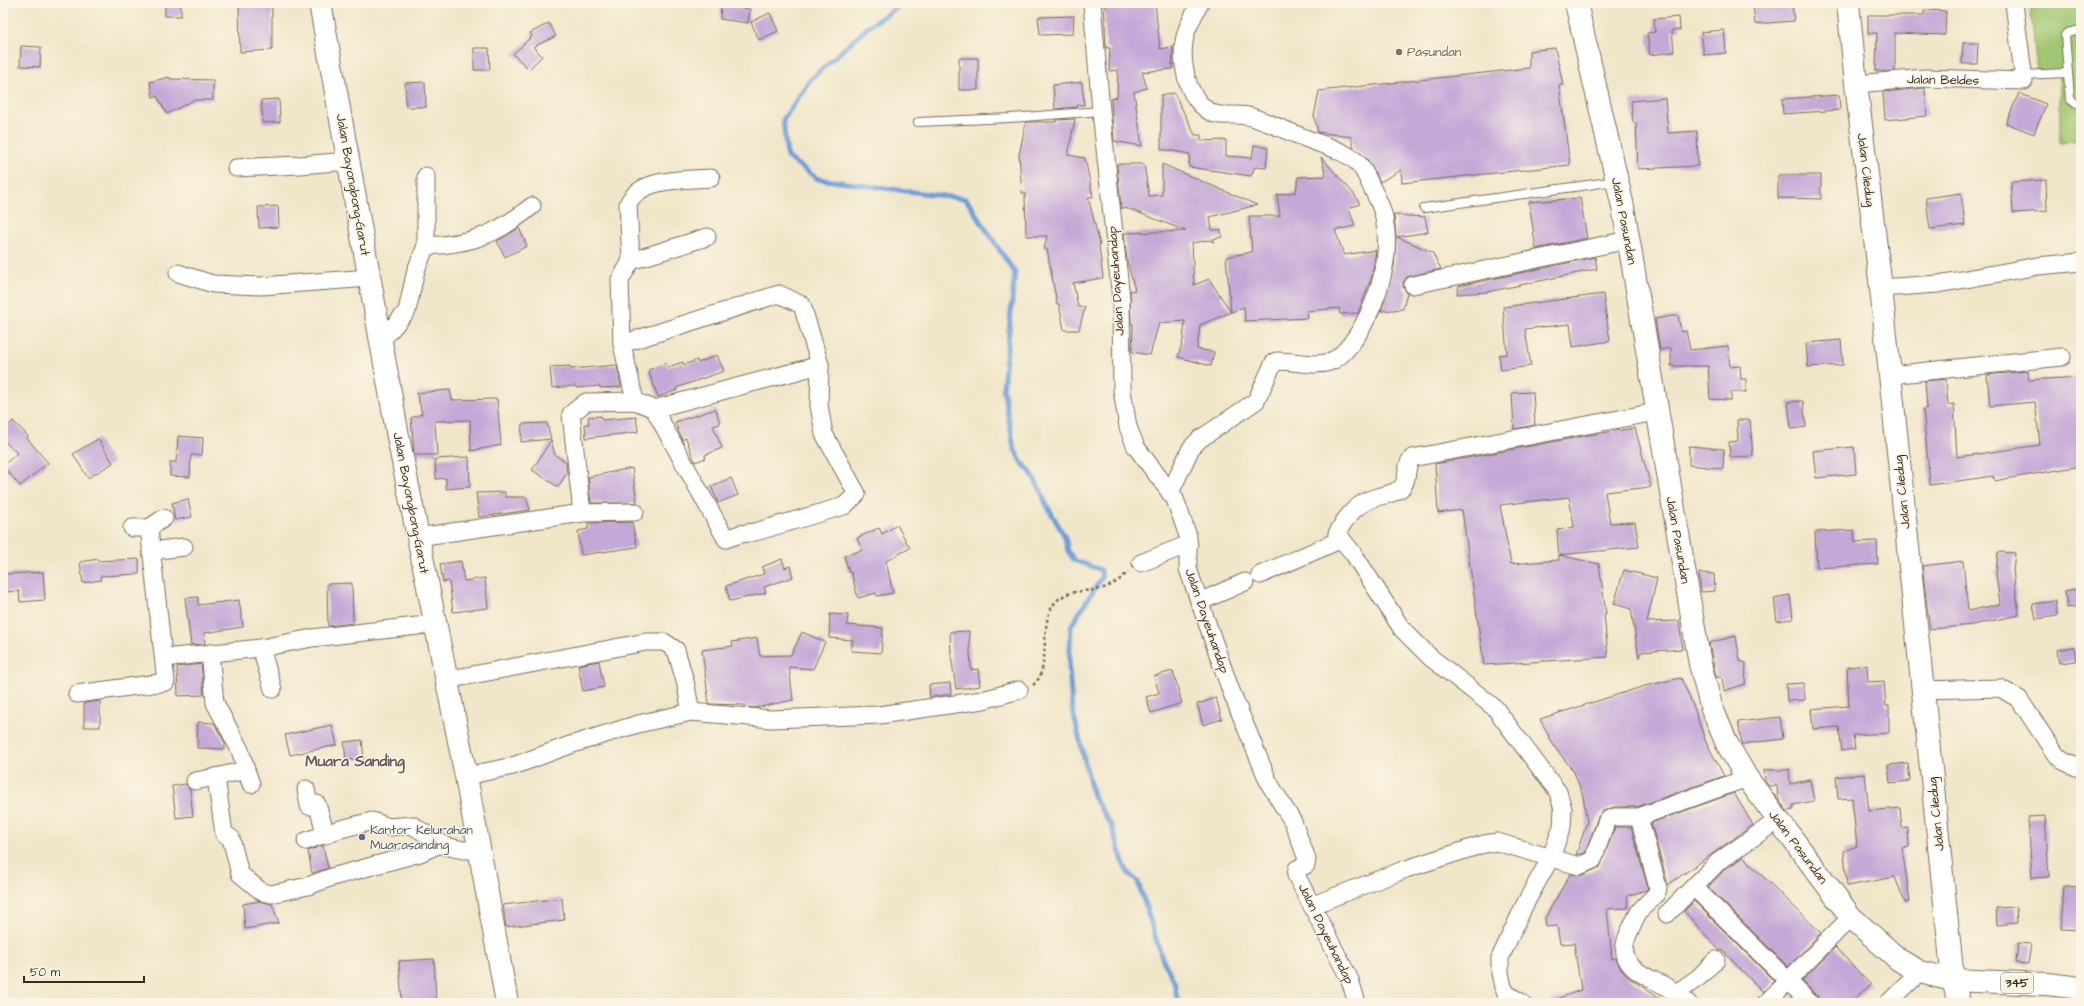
<svg xmlns="http://www.w3.org/2000/svg" width="2084" height="1006" font-family="'Architects Daughter',sans-serif">
<rect width="100%" height="100%" fill="#fcf5e5"/>
<filter id="ink" filterUnits="userSpaceOnUse"><feTurbulence type="fractalNoise" baseFrequency=".025" numOctaves="2"/><feDisplacementMap in="SourceGraphic" scale="8" xChannelSelector="R" yChannelSelector="G"/><feConvolveMatrix kernelMatrix="1 2 1 2 8 2 1 2 1" color-interpolation-filters="sRGB"/></filter>
<filter id="wash" filterUnits="userSpaceOnUse"><feTurbulence type="fractalNoise" baseFrequency=".012" numOctaves="4" result="noise"/><feDisplacementMap in="SourceGraphic" scale="16" xChannelSelector="R" yChannelSelector="G"/><feGaussianBlur stdDeviation="0.9" result="paint"/><feColorMatrix in="noise" values="0 0 0 0 0 0 0 0 0 0 0 0 0 0 0 0 0 1.4 0 .05"/><feComposite in="paint" operator="in"/></filter>
<g filter="url(#wash)">
<rect width="100%" height="100%" fill="#f0e6c9"/>
<polygon fill="#a1c772" stroke="#6e7848" points="2030,3 2081,3 2081,140 2060,143 2060,74 2037,71"/>
<g fill="none" stroke-linecap="round" stroke-linejoin="round">
<polyline stroke="#6e9fd8" stroke-width="5" points="904,3 869,26 810,80 783,120 787,157 818,179 966,199 1015,273 1003,388 1014,448 1021,462 1030,471 1041,491 1045,502 1065,537 1068,551 1074,560 1101,570 1102,577 1071,626 1069,669 1072,707 1093,796 1112,827 1124,865 1129,874 1138,882 1162,958 1174,981 1178,1003"/>
</g>
<g id="blocks">
<g fill="#c4a8d7" fill-rule="evenodd">
<rect x="165" y="3" width="16" height="13"/>
<polygon points="272,3 272,50 240,52 239,4"/>
<polygon points="1104,3 1155,3 1160,49 1173,47 1172,69 1142,72 1147,88 1134,92 1142,146 1114,141 1111,99 1117,97 1118,70 1109,71 1110,48 1106,48"/>
<polygon points="1753,3 1792,3 1794,21 1755,24"/>
<polygon points="721,6 750,9 748,23 720,19"/>
<polygon points="1924,10 1946,11 1945,35 1895,33 1895,71 1876,71 1877,33 1868,33 1868,15 1924,15"/>
<polygon points="770,13 778,31 759,40 751,22"/>
<polygon points="1074,16 1073,34 1040,35 1038,17"/>
<polygon points="1679,17 1680,30 1672,30 1674,52 1650,55 1647,33 1655,32 1654,19"/>
<polygon points="549,23 556,36 533,47 542,56 529,69 513,54 532,36 530,33"/>
<polygon points="1724,30 1726,53 1704,55 1701,32"/>
<polygon points="1963,43 1978,43 1977,64 1962,64"/>
<polygon points="21,46 41,47 40,67 20,66"/>
<polygon points="474,48 489,48 490,70 474,70"/>
<polygon points="1555,48 1563,85 1559,85 1570,165 1402,183 1401,170 1380,182 1367,159 1354,148 1351,137 1318,132 1314,117 1319,91 1529,68 1529,51"/>
<rect x="959" y="58" width="19" height="32"/>
<polygon points="169,77 170,79 213,80 213,100 194,100 167,114 157,96 153,97 150,82"/>
<polygon points="425,82 426,107 406,107 405,83"/>
<polygon points="1082,82 1084,105 1078,105 1077,107 1055,109 1053,85"/>
<polygon points="1925,88 1927,116 1885,120 1883,92"/>
<polygon points="1174,93 1195,135 1201,135 1201,141 1226,140 1226,156 1252,158 1254,145 1268,148 1266,168 1255,167 1251,176 1189,167 1190,154 1161,149 1161,95"/>
<polygon points="2019,93 2046,104 2034,134 2006,123"/>
<polygon points="1839,95 1840,110 1783,114 1782,99"/>
<polygon points="1665,98 1668,133 1697,131 1698,166 1638,169 1636,123 1633,123 1631,101"/>
<polygon points="279,99 280,122 263,123 261,100"/>
<polygon points="1075,119 1068,155 1085,158 1093,197 1088,197 1100,245 1099,245 1103,278 1073,283 1078,307 1085,307 1079,330 1064,330 1059,304 1057,304 1047,249 1044,249 1047,236 1026,236 1025,193 1022,193 1019,155 1026,122 1056,122 1056,120"/>
<polygon points="1321,157 1354,194 1360,204 1349,208 1355,226 1335,230 1344,255 1376,250 1372,276 1358,313 1340,314 1339,308 1307,311 1308,318 1245,321 1244,307 1200,325 1197,349 1214,352 1211,366 1178,357 1183,340 1185,321 1159,323 1150,355 1132,352 1133,324 1131,324 1130,291 1135,290 1127,261 1124,233 1186,231 1129,209 1121,208 1117,164 1144,164 1149,196 1162,195 1162,164 1257,205 1210,217 1212,230 1221,230 1222,237 1213,239 1214,242 1209,240 1192,243 1194,285 1209,279 1231,312 1226,257 1252,252 1249,216 1280,216 1277,195 1296,192 1298,177 1326,176"/>
<polygon points="1778,175 1821,175 1821,199 1778,198"/>
<polygon points="2046,180 2047,211 2013,213 2011,182"/>
<polygon points="1961,193 1965,225 1930,229 1926,198"/>
<polygon points="1580,198 1587,238 1536,249 1529,202"/>
<polygon points="278,206 279,227 259,228 258,207"/>
<polygon points="1394,215 1425,217 1428,232 1397,237 1432,252 1441,269 1407,277 1403,282 1403,287 1407,293 1403,309 1381,311 1394,266 1396,237"/>
<polygon points="519,228 527,246 505,257 497,241"/>
<polygon points="1595,257 1597,269 1487,292 1457,294 1459,286"/>
<polygon points="1603,294 1610,341 1573,347 1570,324 1525,329 1531,366 1501,370 1499,355 1507,354 1503,307"/>
<polygon points="1678,315 1681,332 1686,331 1690,350 1728,346 1730,367 1740,366 1741,379 1746,379 1746,392 1731,392 1731,400 1710,399 1708,366 1671,366 1671,348 1660,350 1655,319"/>
<polygon points="1841,340 1843,365 1808,367 1806,343"/>
<polygon points="717,355 724,371 676,388 677,390 658,397 648,370 666,363 668,367 683,362 684,365 697,360 698,363"/>
<polygon points="617,365 621,387 600,388 600,386 576,388 576,386 552,388 550,367 570,366 571,369"/>
<polygon points="2028,371 2029,380 2081,377 2081,466 1994,481 1993,476 1930,485 1923,409 1927,408 1925,381 1946,379 1948,405 1954,404 1957,457 2040,445 2035,402 1990,406 1987,375"/>
<polygon points="450,390 452,400 497,399 501,445 471,451 470,420 435,421 437,455 414,455 411,418 422,414 417,393"/>
<polygon points="1533,392 1535,425 1514,429 1512,393"/>
<polygon points="1803,401 1806,427 1791,429 1788,402"/>
<polygon points="716,409 720,424 713,426 722,448 705,455 706,458 695,462 686,438 682,440 675,422"/>
<polygon points="601,416 602,420 636,417 638,432 586,438 585,424 589,424 588,417"/>
<polygon points="1737,420 1750,420 1753,456 1730,457 1729,442 1738,441"/>
<polygon points="13,421 28,436 27,438 48,463 20,486 3,466 17,453 3,440 3,432"/>
<polygon points="547,423 551,439 521,442 522,424"/>
<path d="M1635 428 1651 487 1605 492 1610 523 1635 522 1639 547 1559 555 1599 564 1606 614H1604L1608 657 1484 665 1462 510 1438 513 1435 464 1589 435ZM1569 497 1574 527 1557 530 1559 560 1511 564 1500 505Z"/>
<polygon points="178,436 203,438 202,455 191,455 190,477 170,476 170,462 176,462"/>
<polygon points="98,439 113,463 88,478 73,454"/>
<polygon points="551,440 555,455 566,462 567,473 558,487 532,470"/>
<polygon points="1689,446 1724,449 1723,469 1689,465"/>
<polygon points="1854,447 1856,474 1816,478 1813,451"/>
<polygon points="469,457 470,487 446,489 446,478 436,479 435,459"/>
<polygon points="632,468 637,503 591,503 588,477"/>
<polygon points="731,478 738,495 718,503 711,486"/>
<polygon points="505,492 505,497 526,497 530,510 479,517 476,493"/>
<polygon points="188,499 192,517 175,520 172,503"/>
<polygon points="632,522 637,547 581,555 578,531 588,529 588,523"/>
<polygon points="897,525 910,548 886,561 893,593 877,596 876,593 858,598 851,572 849,572 844,556 862,550 857,538 879,528 882,534"/>
<polygon points="1854,530 1855,542 1877,541 1878,564 1817,568 1815,532"/>
<polygon points="1998,552 2015,553 2013,571 2019,615 1972,625 1930,629 1922,566 1963,561 1968,611 2000,604 1996,574"/>
<polygon points="98,559 98,561 139,559 139,574 100,576 101,580 83,583 80,562"/>
<polygon points="782,559 785,568 790,566 793,577 764,587 766,593 730,601 726,586 764,574 762,567"/>
<polygon points="461,561 464,581 485,578 488,608 453,612 449,581 443,582 440,564"/>
<polygon points="1624,570 1657,578 1647,622 1679,621 1683,649 1641,652 1639,658 1631,609 1614,604"/>
<polygon points="43,572 45,600 20,602 19,591 6,592 5,574"/>
<polygon points="1699,573 1714,574 1715,591 1701,592"/>
<polygon points="352,583 353,623 328,626 327,584"/>
<polygon points="2081,588 2081,606 2067,608 2065,591"/>
<polygon points="1790,595 1793,619 1777,621 1774,598"/>
<polygon points="198,597 198,605 239,600 243,627 204,633 205,644 191,645 185,598"/>
<polygon points="2055,601 2057,616 2036,619 2033,604"/>
<polygon points="830,614 848,615 847,625 883,628 881,653 851,651 853,640 829,638"/>
<polygon points="969,631 971,670 978,669 980,686 956,689 951,655 950,632"/>
<polygon points="802,632 825,642 813,669 789,667 793,700 755,708 744,707 744,705 709,704 702,650 733,646 732,642 757,638 760,656 791,655"/>
<polygon points="1736,636 1740,661 1746,663 1745,684 1724,691 1722,677 1716,677 1709,643"/>
<polygon points="2074,647 2076,661 2059,663 2057,650"/>
<polygon points="599,661 604,687 583,691 578,665"/>
<polygon points="201,664 204,695 178,696 177,667"/>
<polygon points="1867,665 1868,682 1884,681 1886,706 1889,706 1889,733 1853,735 1855,749 1842,751 1839,727 1813,729 1811,709 1849,706 1847,667"/>
<polygon points="1173,671 1182,703 1151,713 1146,697 1159,693 1154,676"/>
<polygon points="1681,678 1694,708 1705,740 1724,776 1637,807 1614,807 1603,811 1598,817 1585,853 1576,855 1587,822 1583,796 1574,772 1554,746 1540,719 1645,686"/>
<polygon points="950,683 951,694 930,697 929,685"/>
<polygon points="1804,683 1805,700 1787,701 1786,684"/>
<polygon points="1216,698 1222,719 1203,725 1197,704"/>
<polygon points="100,701 100,727 84,727 84,703"/>
<polygon points="1780,717 1783,739 1742,744 1738,722"/>
<polygon points="198,722 214,723 225,743 225,749 197,748"/>
<polygon points="332,725 337,745 290,755 285,735"/>
<polygon points="362,740 364,759 346,760 344,742"/>
<polygon points="1908,763 1910,781 1890,783 1888,765"/>
<polygon points="1789,768 1790,784 1810,780 1814,801 1793,805 1793,810 1787,811 1778,798 1777,786 1769,786 1765,781 1764,770 1787,770"/>
<polygon points="1865,774 1869,811 1900,808 1902,828 1908,827 1909,847 1902,848 1910,902 1905,903 1895,877 1847,886 1844,851 1857,846 1852,798 1838,799 1836,777"/>
<polygon points="186,784 190,790 193,816 176,818 172,786"/>
<polygon points="1734,793 1753,825 1668,885 1651,823"/>
<polygon points="2045,816 2049,877 2032,878 2028,817"/>
<polygon points="1615,827 1631,827 1648,888 1646,890 1627,896 1628,908 1607,909 1612,959 1616,958 1621,969 1628,977 1666,1003 1551,1003 1551,1001 1581,990 1574,943 1560,944 1557,926 1546,927 1545,918 1570,874 1582,875 1600,867"/>
<polygon points="323,845 328,868 312,873 308,851"/>
<polygon points="1743,857 1821,933 1788,967 1708,887 1724,870"/>
<polygon points="2064,886 2081,887 2081,930 2061,929"/>
<polygon points="562,898 564,920 506,927 503,905"/>
<polygon points="259,901 272,904 279,923 245,929 243,904"/>
<polygon points="1694,901 1774,981 1763,992 1722,950 1720,951 1684,911"/>
<polygon points="2016,907 2017,923 1997,925 1996,908"/>
<polygon points="2018,943 2031,944 2028,964 2016,963"/>
<polygon points="1835,947 1871,985 1850,1003 1820,1003 1817,996 1802,981"/>
<polygon points="434,959 436,1003 402,1003 399,961"/>
</g>
</g>
</g>
<g filter="url(#ink)">
<use href="#blocks" fill-opacity="0" stroke="#7a6c5a" stroke-width="1"/>
<g fill="none" stroke-linecap="round" stroke-linejoin="round">
<g stroke="#7a6c5a" stroke-width="10">
<g id="lane">
<polyline points="2068,73 2065,35 2067,33 2081,30"/>
<polyline points="2024,75 2068,73 2070,99 2075,103 2081,103"/>
<polyline points="918,122 1010,118 1101,111"/>
<polyline points="1424,208 1616,181"/>
</g>
</g>
<g stroke="#7a6c5a" stroke-width="19">
<g id="street">
<polyline points="1092,3 1101,111 1121,299 1122,390 1128,427 1136,447 1175,499 1188,536 1188,569 1231,691 1269,783 1293,822 1307,859 1306,865 1297,869 1296,875 1350,980 1357,1003"/>
<polyline points="1856,84 1925,78 2024,81 2014,3"/>
<polyline points="236,168 299,165 349,161"/>
<path d="M426 246C472 244 496 235 532 206"/>
<polyline points="631,261 707,237"/>
<polyline points="178,273 213,284 261,286 370,278"/>
<polyline points="1413,285 1628,240"/>
<polyline points="1881,288 1938,284 2038,266 2081,262"/>
<polyline points="381,341 407,311 416,270 426,246 426,176"/>
<polyline points="622,344 779,294 802,305 820,365 819,405 824,434 857,494 844,506 755,532 740,534 726,539 654,409"/>
<polyline points="1890,375 2062,357"/>
<path d="M635 401 622 344 620 280 631 261 628 204C640 177 686 180 711 178"/>
<path d="M1170 493 1191 448 1200 439 1256 401 1274 362 1277 361C1322 363 1333 375 1361 329 1378 299 1391 259 1385 224 1384 211 1378 200 1372 188 1368 179 1364 169 1357 162 1343 150 1322 145 1305 138 1287 131 1270 123 1252 117 1228 110 1217 125 1197 100 1184 84 1180 52 1186 33 1189 23 1195 13 1200 3"/>
<polyline points="582,513 571,414 586,402 635,401 654,409 820,365"/>
<polyline points="149,528 164,518"/>
<polyline points="418,537 582,513 635,512"/>
<polyline points="151,551 184,547"/>
<polyline points="1141,563 1189,544"/>
<polyline points="1260,575 1342,539"/>
<polyline points="1199,602 1245,582"/>
<polyline points="261,648 273,689"/>
<polyline points="210,653 215,703 240,750 246,770 216,777 224,834 231,838 240,874 262,892 271,894 308,886 332,877 420,853 440,844"/>
<polyline points="164,658 261,648 312,638 435,624"/>
<polyline points="446,680 646,642 664,642 676,650 685,681 691,712"/>
<polyline points="1922,690 2000,688 2019,699 2056,755 2063,761 2081,769"/>
<polyline points="77,694 166,682 149,528 132,528"/>
<polyline points="246,770 251,784"/>
<polyline points="466,776 513,766 570,745 638,724 691,712 771,719 879,715 983,700 1019,690"/>
<polyline points="195,781 216,777"/>
<polyline points="306,789 309,806 317,804 326,835"/>
<path d="M1639 817 1658 888C1657 898 1643 904 1638 914 1634 922 1629 931 1626 940 1618 968 1646 976 1665 986 1674 991 1680 997 1688 1003"/>
<polyline points="306,841 337,830 372,821 389,827 412,825 445,846 463,850 478,850"/>
<polyline points="1694,887 1810,1003"/>
<polyline points="1313,905 1406,869 1484,844 1497,842 1579,866 1593,860 1607,820 1614,817 1639,817 1747,778"/>
<polyline points="1667,914 1718,862 1778,820"/>
<polyline points="1676,993 1698,978 1716,960"/>
<path d="M1522 1003 1507 994 1503 987 1500 973V958L1525 904 1551 857 1562 827 1563 809 1558 792 1495 708 1430 657 1402 629 1353 553 1337 534C1346 516 1357 503 1377 497 1384 495 1393 494 1400 489 1410 481 1404 466 1412 458L1656 412"/>
<polyline points="1766,1003 1851,917"/>
<polyline points="1888,1003 1920,972"/>
</g>
</g>
<g stroke="#7a6c5a" stroke-width="24">
<polyline id="secondary" points="1576,3 1623,207 1700,664 1711,706 1727,744 1747,778 1851,917 1899,960 1920,972 1953,980 1881,288 1856,84 1848,3"/>
</g>
<g stroke="#7a6c5a" stroke-width="24">
<g id="primary">
<polyline points="320,3 399,442 466,776 507,1003"/>
<polyline points="1959,1003 1953,980 2047,984 2081,988"/>
</g>
</g>
<path stroke="#7a6c5a" stroke-width="2.5" stroke-dasharray="3 3" stroke-linecap="butt" d="M1033 685C1052 670 1038 625 1054 604 1069 585 1093 595 1111 585 1117 582 1123 577 1128 572"/>
<use href="#lane" stroke="#fff" stroke-width="8"/>
<use href="#street" stroke="#fff" stroke-width="17"/>
<use href="#secondary" stroke="#fff" stroke-width="22"/>
<use href="#primary" stroke="#fff" stroke-width="22"/>
</g>
</g>
<circle fill="#8d6e63" stroke="#fcf5e5" stroke-width="1.5" cx="1399" cy="52" r="4"/>
<circle fill="#5c6f8a" stroke="#fcf5e5" stroke-width="1.5" cx="362" cy="837" r="4"/>
<g text-anchor="middle" dominant-baseline="central" stroke-width="3" stroke-linejoin="round" paint-order="stroke">
<rect fill="#fcf5e5" stroke="#75675a" stroke-width="1" x="2001" y="973" width="32" height="20" rx="3"/>
<g font-size="12" font-weight="bold" fill="#3b2a1e">
<text x="2017" y="983">345</text>
</g>
<g font-size="13" fill="#785e54" stroke="#fcf5e5" text-anchor="start">
<text x="1407" y="52">Pasundan</text>
</g>
<g font-size="13" fill="#3b2a1e" stroke="#fcf5e5">
<text transform="translate(1943 80) rotate(1)">Jalan Beldes</text>
<text transform="translate(1866 170) rotate(83)">Jalan Ciledug</text>
<text transform="translate(353 185) rotate(80)">Jalan Bayongbong-Garut</text>
<text transform="translate(1624 221) rotate(79)">Jalan Pasundan</text>
<text transform="translate(1116 281) rotate(-94)">Jalan Dayeuhandap</text>
<text transform="translate(1902 492) rotate(-96)">Jalan Ciledug</text>
<text transform="translate(411 503) rotate(79)">Jalan Bayongbong-Garut</text>
<text transform="translate(1678 540) rotate(80)">Jalan Pasundan</text>
<text transform="translate(1207 621) rotate(71)">Jalan Dayeuhandap</text>
<text transform="translate(1936 814) rotate(-96)">Jalan Ciledug</text>
<text transform="translate(1798 847) rotate(53)">Jalan Pasundan</text>
<text transform="translate(1326 934) rotate(64)">Jalan Dayeuhandap</text>
</g>
<g font-size="13" fill="#4e5e75" stroke="#fcf5e5" text-anchor="start">
<text x="370" y="830">Kantor Kelurahan<tspan x="370" dy="15">Muarasanding</tspan></text>
</g>
<g font-size="15" font-weight="bold" fill="#6b565f" stroke="#fcf5e5">
<text x="355" y="761">Muara Sanding</text>
</g>
</g>
<rect width="2084" height="1006" fill="none" stroke="#fcf5e5" stroke-width="16"/>
<path d="M24 976v6h120v-6" fill="none" stroke="#3b2a1e" stroke-width="2"/>
<text x="30" y="976" font-size="12" fill="#3b2a1e" stroke="#fcf5e5" stroke-width="3" paint-order="stroke">50 m</text>
</svg>
